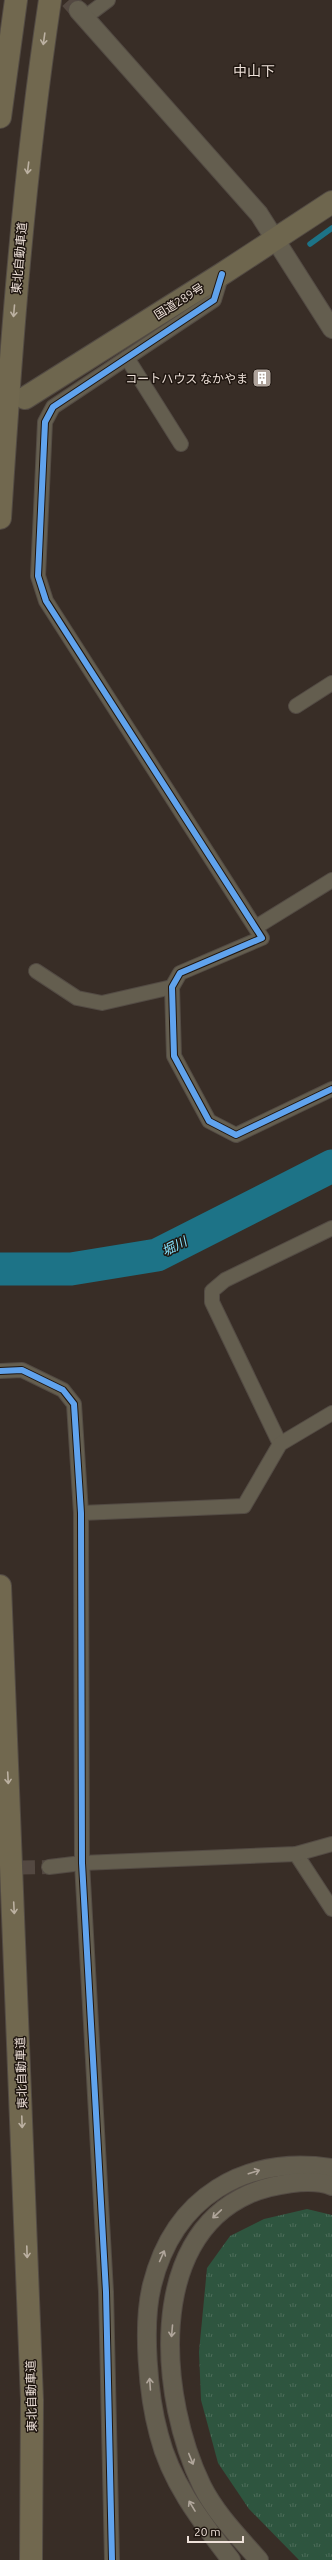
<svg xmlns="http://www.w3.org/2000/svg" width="332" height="2560" font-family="Ubuntu,'Noto Sans JP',sans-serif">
<defs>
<pattern id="grass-tufts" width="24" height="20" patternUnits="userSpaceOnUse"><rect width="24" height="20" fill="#2e553f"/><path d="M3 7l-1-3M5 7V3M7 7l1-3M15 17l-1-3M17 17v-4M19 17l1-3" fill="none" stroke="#4d6d5a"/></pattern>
</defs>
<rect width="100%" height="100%" fill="#382d26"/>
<polygon fill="url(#grass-tufts)" points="307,2209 332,2215 332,2560 299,2560 249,2509 218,2463 201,2400 199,2352 207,2268 230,2236 264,2219"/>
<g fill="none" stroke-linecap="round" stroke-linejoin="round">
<polyline stroke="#1d7387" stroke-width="5.5" points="310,244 332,228"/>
<polyline stroke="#1d7387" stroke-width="33" points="0,1269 71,1269 157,1255 332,1166"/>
<polyline stroke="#534841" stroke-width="14" stroke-dasharray="14 7" stroke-linecap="butt" points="0,1868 49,1867"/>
<polyline stroke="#534841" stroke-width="18" stroke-dasharray="18 9" stroke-linecap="butt" points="69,0 78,10"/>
<g stroke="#534b44" stroke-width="16">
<g id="minor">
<polyline points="84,18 108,0"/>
<polyline points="222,274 214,300 53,407 45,422 38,576 46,601 262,938 180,973 172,987 174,1056 209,1121 236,1135 332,1089"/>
<polyline points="127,358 181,444"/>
<polyline points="296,706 332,683"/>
<polyline points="256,927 332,880"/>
<polyline points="36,971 77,998 102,1003 172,987"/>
<polyline points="0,1371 22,1370 63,1390 74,1404 81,1513 82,1863 106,2292 112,2560"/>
<polyline points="280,1444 212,1302 212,1291 225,1280 332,1228"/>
<polyline points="81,1513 244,1506 280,1444 332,1413"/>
<polyline points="296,1854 332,1909"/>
<polyline points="49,1867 82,1863 296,1854 332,1844"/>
</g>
</g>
<g stroke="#534b44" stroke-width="20">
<g id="tertiary">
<polyline points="78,10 259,214 332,329"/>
<path d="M231 2560C202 2522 171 2483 159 2435 148 2395 142 2325 152 2285 174 2197 244 2155 332 2168"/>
<path d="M259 2560C239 2537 216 2514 202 2486 160 2400 145 2240 249 2194 270 2185 311 2177 332 2186"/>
</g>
</g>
<g stroke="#534b44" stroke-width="24">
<polyline id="trunk" points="25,398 222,274 332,202"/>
</g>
<g stroke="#534b44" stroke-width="24">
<g id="motorway">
<polyline points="0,117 16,0"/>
<path d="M0 518C11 345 24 172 50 0"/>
<polyline points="0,1586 32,2400 31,2560"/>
</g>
</g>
<use href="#minor" stroke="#645e4f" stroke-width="14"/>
<use href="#tertiary" stroke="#645e4f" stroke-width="18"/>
<use href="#trunk" stroke="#6e664e" stroke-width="22"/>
<use href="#motorway" stroke="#71684f" stroke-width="22"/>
<g stroke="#1f1610" stroke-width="8">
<g id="cycleway">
<polyline points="222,274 214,300 53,407 45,422 38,576 46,601 262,938 180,973 172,987 174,1056 209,1121 236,1135 332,1089"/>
<polyline points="0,1371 22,1370 63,1390 74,1404 81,1513 82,1863 106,2292 112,2560"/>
</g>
</g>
<use href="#cycleway" stroke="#60a3ed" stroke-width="6"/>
</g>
<defs><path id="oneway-shaft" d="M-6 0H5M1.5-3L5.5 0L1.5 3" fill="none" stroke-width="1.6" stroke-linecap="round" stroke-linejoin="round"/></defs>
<g stroke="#bcb1a2">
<use href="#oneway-shaft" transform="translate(44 39) rotate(98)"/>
<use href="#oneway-shaft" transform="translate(28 168) rotate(97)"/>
<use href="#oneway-shaft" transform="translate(14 311) rotate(95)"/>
<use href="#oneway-shaft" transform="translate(8 1778) rotate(87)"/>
<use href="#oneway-shaft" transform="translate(14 1908) rotate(87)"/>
<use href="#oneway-shaft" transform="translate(22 2122) rotate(88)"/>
<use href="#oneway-shaft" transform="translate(27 2252) rotate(88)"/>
</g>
<g stroke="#b0a69b">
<use href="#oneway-shaft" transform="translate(254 2172) rotate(-18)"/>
<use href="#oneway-shaft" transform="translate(217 2214) rotate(137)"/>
<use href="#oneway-shaft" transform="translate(162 2256) rotate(-66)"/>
<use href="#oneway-shaft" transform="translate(172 2331) rotate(95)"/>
<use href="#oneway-shaft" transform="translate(150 2384) rotate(-94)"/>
<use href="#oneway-shaft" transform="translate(191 2459) rotate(68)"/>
<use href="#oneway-shaft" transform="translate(192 2506) rotate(-121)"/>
</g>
<defs>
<g id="building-square" transform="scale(1)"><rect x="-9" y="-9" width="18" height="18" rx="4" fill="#aea29a" stroke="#1f1610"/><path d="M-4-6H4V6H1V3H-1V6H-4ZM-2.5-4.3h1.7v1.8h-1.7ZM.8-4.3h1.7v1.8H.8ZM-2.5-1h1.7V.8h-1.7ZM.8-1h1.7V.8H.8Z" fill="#fff"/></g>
</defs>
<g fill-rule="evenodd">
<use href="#building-square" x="262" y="378"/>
</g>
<g text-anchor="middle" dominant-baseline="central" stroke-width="3" stroke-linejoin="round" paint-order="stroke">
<g font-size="12" fill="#eee1d9" stroke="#1f1610">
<text transform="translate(19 258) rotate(-85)">東北自動車道</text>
<text transform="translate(179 301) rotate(-32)">国道289号</text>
<text transform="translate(21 2073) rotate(-92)">東北自動車道</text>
<text transform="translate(31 2396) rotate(-91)">東北自動車道</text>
</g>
<g font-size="12" fill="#eee1d9" stroke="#1f1610" text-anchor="end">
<text x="248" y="378">コートハウス なかやま</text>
</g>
<g font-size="13" font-style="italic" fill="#85e2fd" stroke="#1f1610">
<text transform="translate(174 1246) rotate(-27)">堀川</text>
</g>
<g font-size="14" fill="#eee1d9" stroke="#1f1610">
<text x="254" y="71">中山下</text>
</g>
</g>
<path d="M188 2536v6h55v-6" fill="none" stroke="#eee1d9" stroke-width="2"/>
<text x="194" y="2536" font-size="12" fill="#eee1d9" stroke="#1f1610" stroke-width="3" paint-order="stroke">20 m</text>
</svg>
